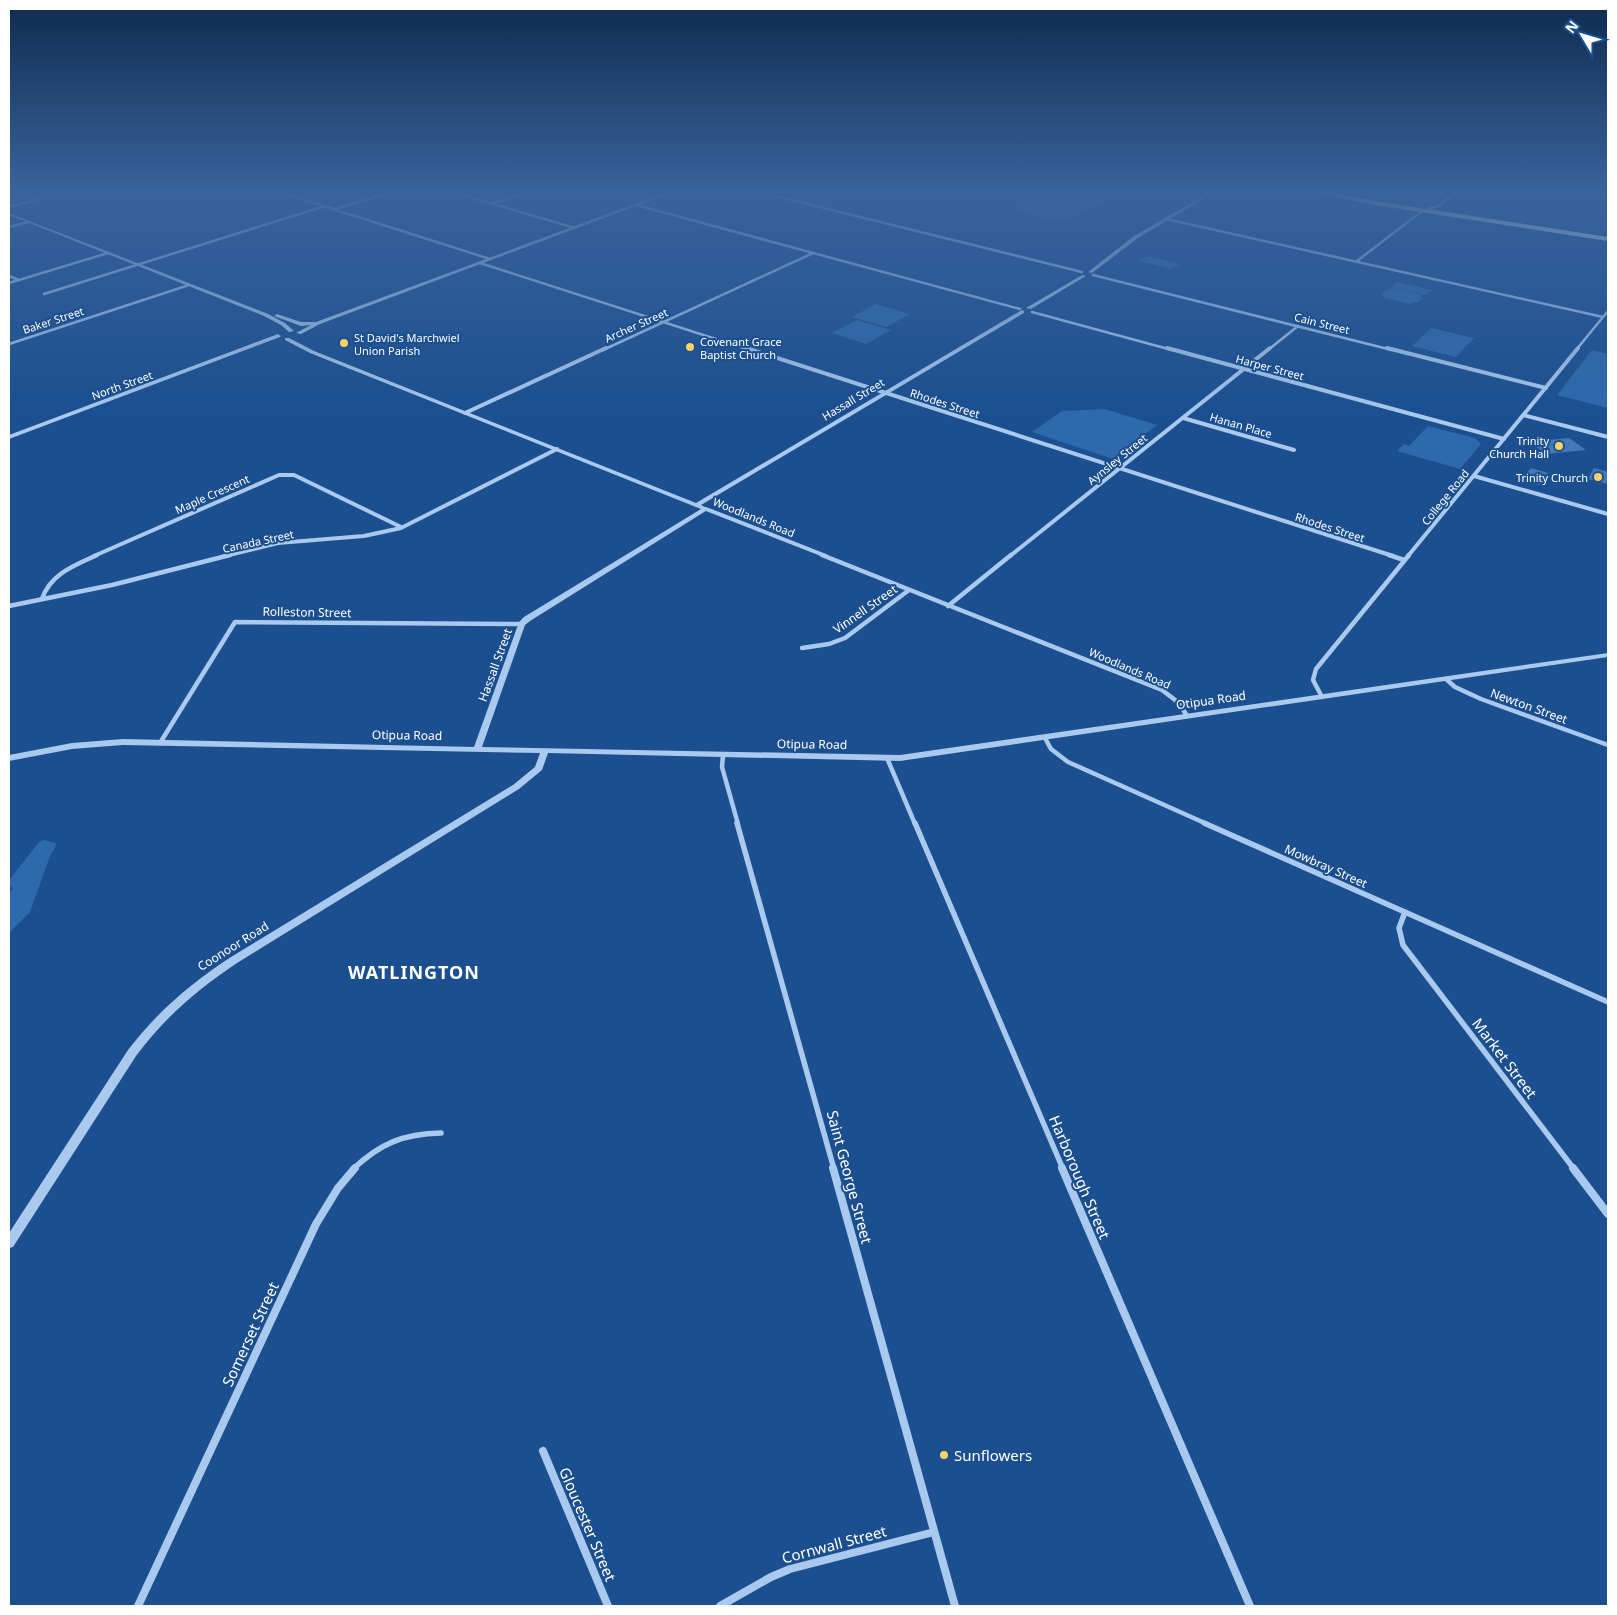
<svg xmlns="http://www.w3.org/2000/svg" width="1617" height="1615" font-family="'Noto Sans',sans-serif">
<rect width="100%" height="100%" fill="#1b4f8f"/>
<g fill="#2e69ad">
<polygon points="1056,189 1095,189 1122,195 1064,222 1011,210"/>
<polygon points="1403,189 1450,189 1433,203 1392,196"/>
<polygon points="1147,256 1180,264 1171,269 1139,261"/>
<polygon points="1397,282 1432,290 1426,295 1391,287"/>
<polygon points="1394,288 1422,295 1420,297 1423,298 1417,303 1413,302 1411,304 1383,298 1385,296 1381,295 1388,289"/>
<polygon points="876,304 910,314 886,327 852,317"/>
<polygon points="857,320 891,330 866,344 832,333"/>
<polygon points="1431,328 1474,338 1456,357 1412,346"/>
<polygon points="1592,350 1608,354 1608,408 1557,395"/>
<polygon points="1105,409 1157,425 1113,459 1032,432 1062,411"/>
<polygon points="1428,426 1475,438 1481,444 1460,469 1397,451 1404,444 1409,446"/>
<polygon points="44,840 56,843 55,848 50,856 30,912 9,933 9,893 13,889 9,884 10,879 39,842"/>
</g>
<g fill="#4478b7">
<polygon points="1569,438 1586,450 1546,454 1530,442"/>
<polygon points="1531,468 1548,473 1539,485 1522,479"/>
<polygon points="1594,468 1608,472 1608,484 1588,479"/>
</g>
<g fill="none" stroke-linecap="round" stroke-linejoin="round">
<g stroke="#a9c9ee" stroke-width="2.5">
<polyline points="270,189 490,259"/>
<polyline points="442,189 575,228"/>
<polyline points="747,189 1082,272"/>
<polyline points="1563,189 1608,194"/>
<polyline points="494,203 536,189"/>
<polyline points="636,205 1020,309"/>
<polyline points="335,209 401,189"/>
<polyline points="1166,219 1603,317"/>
<polyline points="9,227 28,222"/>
<polyline points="1357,261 1422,211 1438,206 1461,189"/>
<polyline points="480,263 750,350"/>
<polyline points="1093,275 1392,350"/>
<polyline points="9,276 19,280"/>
<polyline points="9,283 108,253"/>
<polyline points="44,294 325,206"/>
<polyline points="1032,312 1172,350"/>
<polyline points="9,344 189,285"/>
<polyline points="603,350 813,253"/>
<polyline points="1268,350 1298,326"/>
<polyline points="1576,350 1608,311"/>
</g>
<g stroke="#a9c9ee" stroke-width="4">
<polyline points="746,348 1393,556"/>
<polyline points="1167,348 1504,439"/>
<polyline points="1387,348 1546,388"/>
<polyline points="465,413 606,348"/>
<polyline points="1523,415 1608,437"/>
<polyline points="1183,418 1294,450"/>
<polyline points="1474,476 1608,514"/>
<polyline points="706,509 826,556"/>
<polyline points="94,556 279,475 294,475 401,527"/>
<polyline points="225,556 278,543 364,536 401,528 557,449"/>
<polyline points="1010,556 1270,348"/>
<polyline points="1408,556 1578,348"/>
</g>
<g stroke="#a9c9ee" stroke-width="4.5">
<polyline points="822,555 1162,690 1179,703 1187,716"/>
<polyline points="1389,555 1404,560"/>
<path d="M42 599C50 574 75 565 97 555"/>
<polyline points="9,606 112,585 230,555"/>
<polyline points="948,606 1011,555"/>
<polyline points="802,648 829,644 845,638 909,590"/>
<polyline points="1446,679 1455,687 1481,699 1608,745"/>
<polyline points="1322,697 1313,680 1316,669 1409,555"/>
<polyline points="1045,738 1051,749 1068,762 1207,824"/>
<polyline points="160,743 235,622 522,624"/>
<polyline points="723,755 722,767 738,824"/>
<polyline points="887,758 915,824"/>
</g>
<g stroke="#a9c9ee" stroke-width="5.5">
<polyline points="737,823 834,1169"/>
<polyline points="915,823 1063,1169"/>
<polyline points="1204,823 1608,1002"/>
<polyline points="1405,912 1399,928 1403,945 1574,1169"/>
<path d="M353 1169C381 1143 403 1134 441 1133"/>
</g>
<g stroke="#a9c9ee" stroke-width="8">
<polyline points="833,1168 955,1606"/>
<polyline points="1062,1168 1250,1606"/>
<polyline points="1573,1168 1608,1214"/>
<polyline points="543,1451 608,1606"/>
<polyline points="138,1606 316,1224 338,1188 355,1168"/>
<polyline points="720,1606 771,1577 790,1569 934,1532"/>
</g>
<g fill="#a9c9ee" fill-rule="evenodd">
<polygon points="73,189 80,189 9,208 9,206"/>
<polygon points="675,189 681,189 320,324 301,334 296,333 311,325 301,326 274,316 277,314 301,322 316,322"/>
<polygon points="1215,189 1220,189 1138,238 1092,273 1088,272 1134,236"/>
<polygon points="9,213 268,314 285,323 294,331 289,332 281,325 264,316 9,215"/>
<polygon points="1082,275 1086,276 1031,309 1026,308"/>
<path d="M1022 310 1024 311V313L701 505 709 509 530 621 525 625 482 747 900 755 1608 653V657L900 761 548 753 542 770 519 789 237 963C197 990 165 1017 136 1056L13 1247 9 1248V1233L128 1050C158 1011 190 984 231 957L513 785 535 767 540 753 123 745 72 749 9 761V755L72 743 123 739 474 747 519 622 524 617 701 509 310 353 285 340V338H289L314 351 696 503Z"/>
<polygon points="278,334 281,336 280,337 9,439 9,435"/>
</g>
<polygon fill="#f8faff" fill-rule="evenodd" points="1298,189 1311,189 1375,201 1608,237 1608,241 1375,205"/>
</g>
<linearGradient id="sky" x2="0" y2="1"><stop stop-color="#0f2b4f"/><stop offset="0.46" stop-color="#39639b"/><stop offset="1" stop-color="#39639b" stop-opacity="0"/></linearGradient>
<rect width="1617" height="415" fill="url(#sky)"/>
<g fill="#ffd166" stroke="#1b4f8f" stroke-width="2">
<circle cx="344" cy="343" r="5"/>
<circle cx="690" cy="347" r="5"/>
<circle cx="1559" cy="446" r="5"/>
<circle cx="1598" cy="477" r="5"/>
<circle cx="944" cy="1455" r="5"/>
</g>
<g text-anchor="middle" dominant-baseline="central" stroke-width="4" stroke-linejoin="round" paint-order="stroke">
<g font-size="11" fill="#fff" stroke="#1b4f8f">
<text transform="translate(53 320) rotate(-18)">Baker Street</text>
<text transform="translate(1322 323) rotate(14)">Cain Street</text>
<text transform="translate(636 325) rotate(-24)">Archer Street</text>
<text transform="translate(1270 367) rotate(15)">Harper Street</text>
<text transform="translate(122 385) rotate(-20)">North Street</text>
<text transform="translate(853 399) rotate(-31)">Hassall Street</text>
<text transform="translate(945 403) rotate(18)">Rhodes Street</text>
<text transform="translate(1241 425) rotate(16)">Hanan Place</text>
<text transform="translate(1117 459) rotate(-39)">Aynsley Street</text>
<text transform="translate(212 494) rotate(-24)">Maple Crescent</text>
<text transform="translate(1445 497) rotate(-51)">College Road</text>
<text transform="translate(754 517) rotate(22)">Woodlands Road</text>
<text transform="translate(1330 527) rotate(18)">Rhodes Street</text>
<text transform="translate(258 541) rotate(-12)">Canada Street</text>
<text transform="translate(1130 668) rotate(23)">Woodlands Road</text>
</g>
<g font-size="11" fill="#fff" stroke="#1b4f8f" text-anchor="start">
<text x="354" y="337">St David's Marchwiel<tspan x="354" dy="13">Union Parish</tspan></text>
<text x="700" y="341">Covenant Grace<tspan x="700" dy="13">Baptist Church</tspan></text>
<text x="1549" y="440" text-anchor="end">Trinity<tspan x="1549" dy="13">Church Hall</tspan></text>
<text x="1588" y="477" text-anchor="end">Trinity Church</text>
</g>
<g font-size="12" fill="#fff" stroke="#1b4f8f">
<text transform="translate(865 609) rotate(-35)">Vinnell Street</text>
<text transform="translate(307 612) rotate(1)">Rolleston Street</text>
<text transform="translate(495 665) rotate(-70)">Hassall Street</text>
<text transform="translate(1211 700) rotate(-8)">Otipua Road</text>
<text transform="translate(1529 706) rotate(20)">Newton Street</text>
<text transform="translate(407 735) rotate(1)">Otipua Road</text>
<text transform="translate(812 744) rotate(1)">Otipua Road</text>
<text transform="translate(1326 866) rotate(24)">Mowbray Street</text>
<text transform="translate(233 946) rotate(-32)">Coonoor Road</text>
</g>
<g font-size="15" fill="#fff" stroke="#1b4f8f">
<text transform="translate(1505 1058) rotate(53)">Market Street</text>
<text transform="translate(850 1177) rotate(75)">Saint George Street</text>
<text transform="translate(1080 1177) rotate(67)">Harborough Street</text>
<text transform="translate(250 1334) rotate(-65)">Somerset Street</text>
<text transform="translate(588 1524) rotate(67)">Gloucester Street</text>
<text transform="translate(834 1544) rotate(-15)">Cornwall Street</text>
</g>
<g font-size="15" fill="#fff" stroke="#1b4f8f" text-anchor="start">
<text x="954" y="1455">Sunflowers</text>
</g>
<g font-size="18" font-weight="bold" letter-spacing="1" fill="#fff" stroke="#1b4f8f">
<text x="414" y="972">WATLINGTON</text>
</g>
</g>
<rect width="1617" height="1615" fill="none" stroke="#ffffff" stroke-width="20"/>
<g transform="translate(1582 35) rotate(308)" stroke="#1b4f8f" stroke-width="4" paint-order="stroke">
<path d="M0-4L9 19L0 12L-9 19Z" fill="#ffffff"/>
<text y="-8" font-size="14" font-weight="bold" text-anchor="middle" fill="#ffffff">N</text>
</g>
</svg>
